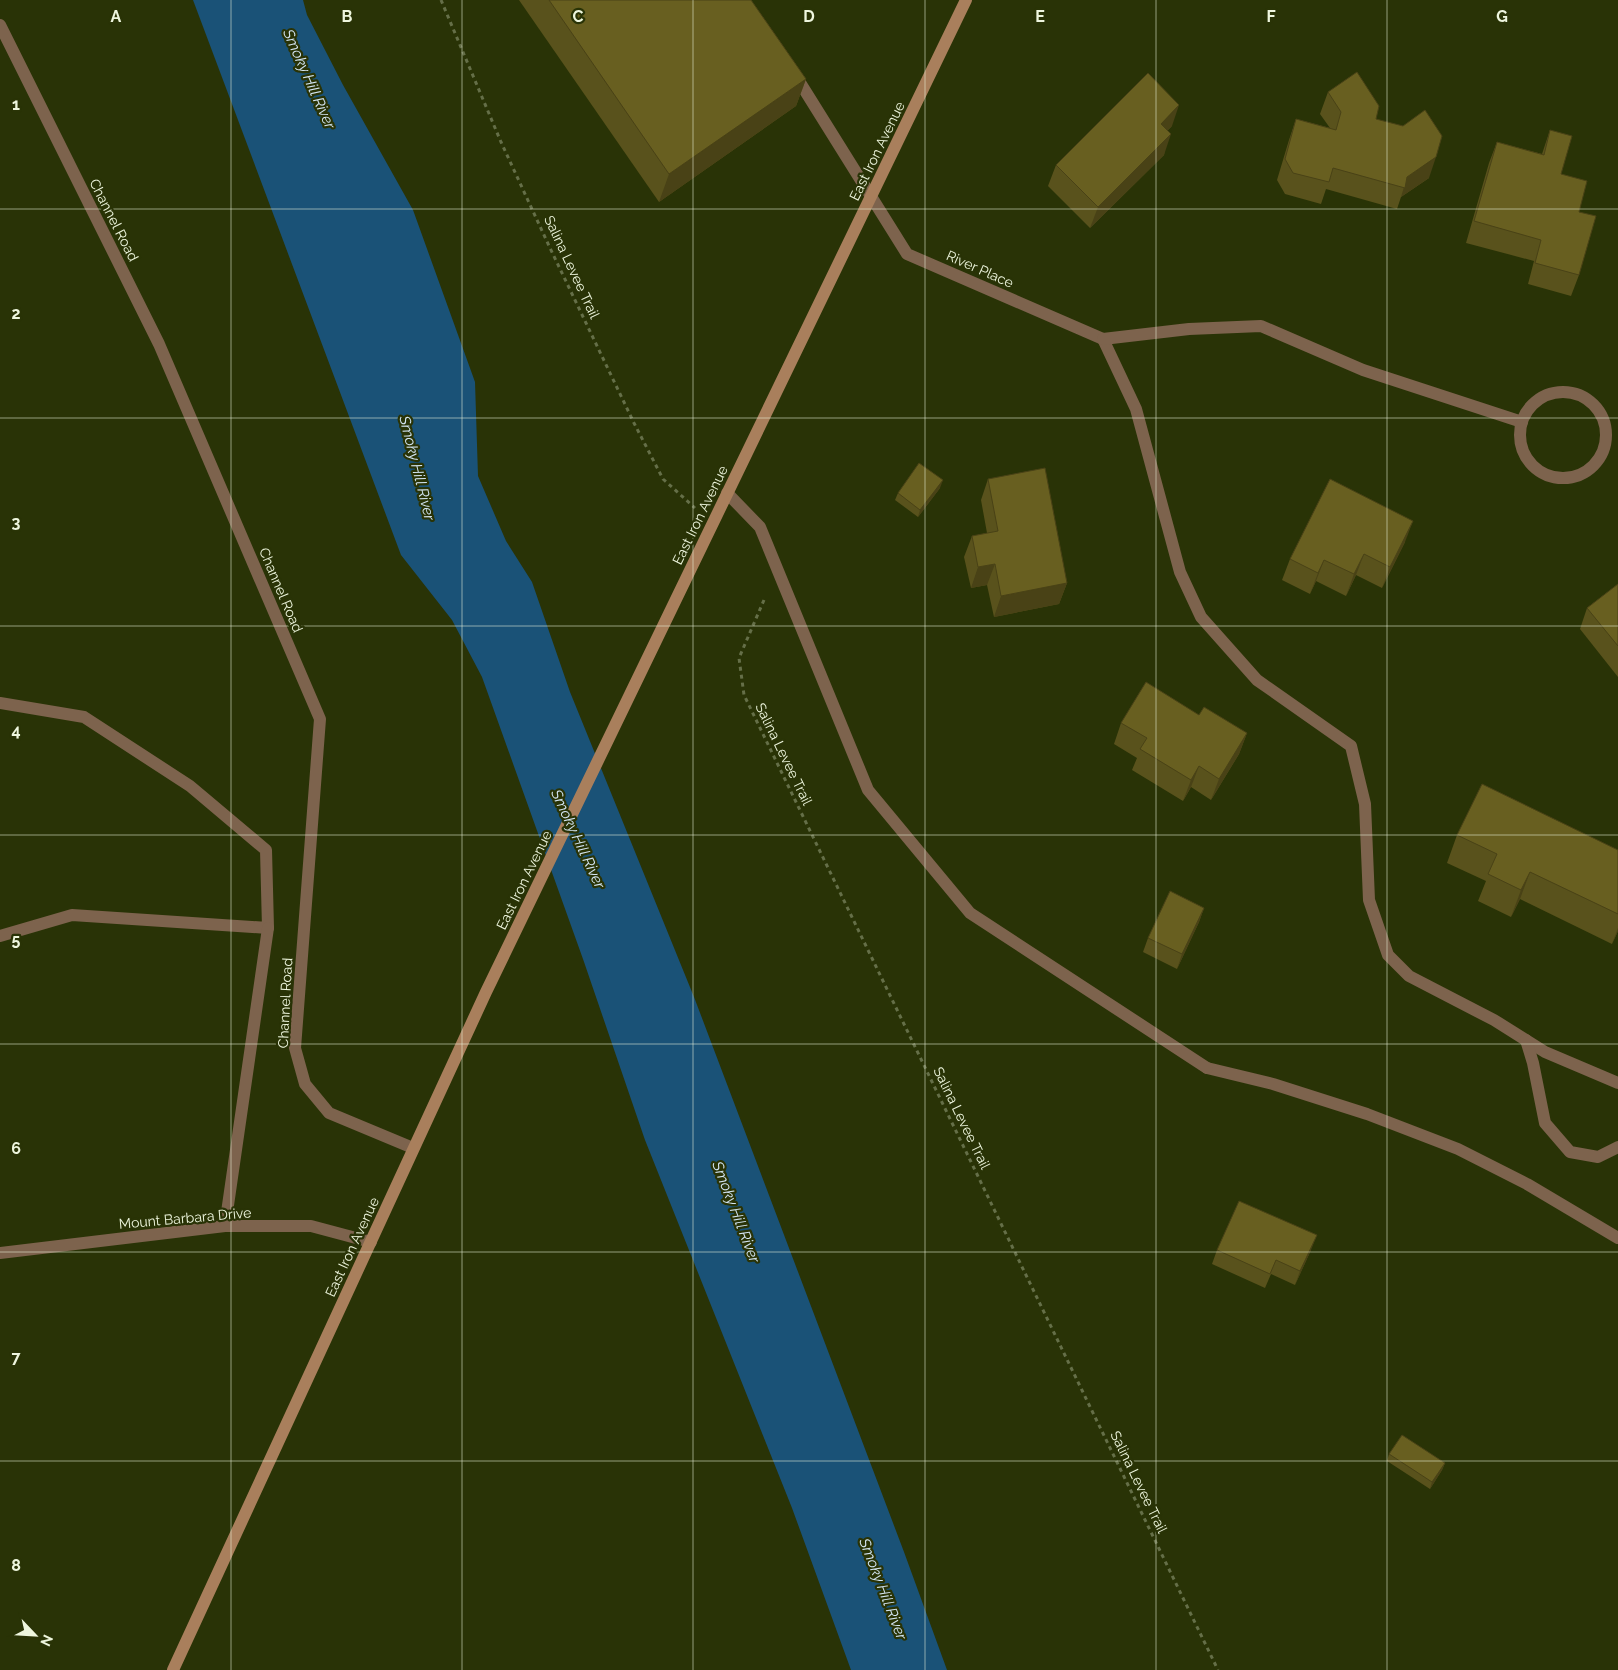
<svg xmlns="http://www.w3.org/2000/svg" width="1618" height="1670" font-family="Raleway,sans-serif">
<rect width="100%" height="100%" fill="#293306"/>
<polygon fill="#1a5277" points="193,0 303,0 307,15 343,85 413,210 475,382 478,476 506,541 532,582 570,692 694,997 904,1552 947,1670 851,1670 792,1508 645,1140 583,959 482,677 452,620 401,555"/>
<g fill="none" stroke-linecap="round" stroke-linejoin="round">
<g stroke="#656f48" stroke-width="3" stroke-dasharray="4 4" stroke-linecap="butt">
<polyline points="441,0 501,142 550,248 634,423 663,479 695,508"/>
<polyline points="764,600 739,658 744,695 1218,1670"/>
</g>
<polyline stroke="#7d634d" stroke-width="12" points="1207,1068 1273,1084 1367,1114 1458,1149 1527,1184 1618,1238"/>
<g stroke="#7d634d" stroke-width="12">
<polyline points="0,25 159,344 320,719 295,1048 305,1084 329,1113 413,1148"/>
<polyline points="794,73 907,254 1103,339"/>
<polyline points="1103,339 1136,409 1180,572 1201,617 1257,680 1351,746 1365,804 1369,900 1388,955 1409,976 1494,1020 1545,1052 1618,1083"/>
<polyline points="1103,339 1189,329 1261,326 1363,370 1522,422"/>
<circle cx="1563" cy="435" r="43"/>
<polyline points="727,493 760,527 868,790 970,913 1207,1068"/>
<polyline points="0,703 84,717 190,786 266,850 268,928 72,915 0,936"/>
<polyline points="1526,1040 1533,1063 1545,1123 1570,1152 1598,1157 1618,1147"/>
<polyline points="225,1226 268,928"/>
<polyline points="0,1253 225,1226 311,1226 371,1242"/>
</g>
<polyline stroke="#a97f5c" stroke-width="12" points="173,1670 486,992 966,0"/>
</g>
<g fill="#59521c">
<polygon points="519,0 751,0 806,79 796,106 659,202"/>
<polygon points="1328,92 1376,119 1429,178 1401,197 1397,209 1326,189 1321,204 1285,194 1277,180 1289,140 1296,119 1330,128 1320,114"/>
<polygon points="1172,126 1168,130 1164,155 1090,228 1048,186 1056,165"/>
<polygon points="1550,130 1561,174 1579,212 1579,275 1571,296 1528,284 1534,261 1466,243 1489,163 1497,142 1542,154"/>
<polygon points="988,479 1067,583 1059,604 994,617 987,585 971,588 964,557 972,536 987,533 981,500"/>
<polygon points="940,488 918,517 895,500 898,493"/>
<polygon points="1405,542 1382,588 1356,575 1346,596 1316,581 1310,594 1282,580 1290,559"/>
<polygon points="1618,584 1618,677 1580,629 1587,608"/>
<polygon points="1199,715 1247,733 1239,754 1211,800 1191,787 1183,801 1132,770 1137,758 1114,744 1121,723"/>
<polygon points="1457,835 1618,850 1618,931 1612,944 1520,899 1511,917 1478,901 1486,881 1447,863"/>
<polygon points="1204,908 1199,922 1177,969 1143,952 1148,938"/>
<polygon points="1217,1250 1311,1250 1295,1285 1271,1274 1265,1288 1212,1264"/>
<polygon points="1389,1454 1445,1463 1442,1470 1430,1489 1387,1461"/>
</g>
<g fill="#494216">
<polygon points="806,79 796,106 659,202 669,174"/>
<polygon points="1179,105 1172,126 1154,145 1161,124"/>
<polygon points="1171,134 1164,155 1090,228 1098,207"/>
<polygon points="1436,157 1429,178 1401,197 1407,177"/>
<polygon points="943,480 940,488 918,517 920,510"/>
<polygon points="1413,521 1405,542 1382,588 1390,567"/>
<polygon points="1364,554 1356,575 1346,596 1354,574"/>
<polygon points="1324,560 1316,581 1310,594 1318,573"/>
<polygon points="995,564 987,585 971,588 978,567"/>
<polygon points="1067,583 1059,604 994,617 1001,596"/>
<polygon points="1247,733 1239,754 1211,800 1219,779"/>
<polygon points="1199,766 1191,787 1183,801 1191,780"/>
<polygon points="1530,872 1520,899 1511,917 1521,890"/>
<polygon points="1204,908 1199,922 1177,969 1182,954"/>
<polygon points="1618,928 1618,931 1612,944"/>
<polygon points="1317,1235 1311,1250 1295,1285 1300,1271"/>
<polygon points="1445,1463 1442,1470 1430,1489 1432,1482"/>
</g>
<g fill="#685f20" stroke="#494216">
<polygon points="549,0 751,0 806,79 669,174"/>
<polygon points="1357,72 1379,106 1376,119 1403,126 1425,110 1442,136 1436,157 1407,177 1405,188 1333,168 1329,182 1293,173 1285,159 1296,119 1336,130 1341,112 1328,92"/>
<polygon points="1148,73 1179,105 1161,124 1171,134 1098,207 1056,165"/>
<polygon points="1550,130 1572,136 1561,174 1587,181 1579,212 1596,216 1579,275 1535,263 1541,240 1474,221 1497,142 1544,155"/>
<polygon points="919,463 943,480 920,510 898,493"/>
<polygon points="1045,468 1067,583 1001,596 995,564 978,567 972,536 998,531 988,479"/>
<polygon points="1330,479 1413,521 1390,567 1364,554 1354,574 1324,560 1318,573 1290,559"/>
<polygon points="1618,584 1618,646 1587,608"/>
<polygon points="1146,682 1199,715 1204,707 1247,733 1219,779 1199,766 1191,780 1140,749 1147,738 1121,723"/>
<polygon points="1482,784 1618,850 1618,914 1530,872 1521,890 1488,874 1497,854 1457,835"/>
<polygon points="1170,891 1204,908 1182,954 1148,938"/>
<polygon points="1239,1201 1317,1235 1300,1271 1276,1260 1270,1274 1217,1250"/>
<polygon points="1402,1435 1445,1463 1432,1482 1389,1454"/>
</g>
<path fill="none" stroke="#eef6de" stroke-width="1" stroke-opacity="0.55" d="M231 0V1670M462 0V1670M693 0V1670M925 0V1670M1156 0V1670M1387 0V1670M0 209H1618M0 418H1618M0 626H1618M0 835H1618M0 1044H1618M0 1252H1618M0 1461H1618"/>
<g text-anchor="middle" dominant-baseline="central" stroke-width="4.5" stroke-linejoin="round" paint-order="stroke">
<g font-size="14" fill="#eef6de" stroke="#293306">
<text transform="translate(877 151) rotate(-64)">East Iron Avenue</text>
<text transform="translate(114 220) rotate(63)">Channel Road</text>
<text transform="translate(572 267) rotate(65)">Salina Levee Trail</text>
<text transform="translate(980 269) rotate(24)">River Place</text>
<text transform="translate(700 515) rotate(-64)">East Iron Avenue</text>
<text transform="translate(281 590) rotate(67)">Channel Road</text>
<text transform="translate(784 754) rotate(64)">Salina Levee Trail</text>
<text transform="translate(524 880) rotate(-64)">East Iron Avenue</text>
<text transform="translate(285 1003) rotate(-87)">Channel Road</text>
<text transform="translate(962 1118) rotate(64)">Salina Levee Trail</text>
<text transform="translate(185 1218) rotate(-5)">Mount Barbara Drive</text>
<text transform="translate(352 1247) rotate(-65)">East Iron Avenue</text>
<text transform="translate(1139 1482) rotate(64)">Salina Levee Trail</text>
</g>
<g font-size="15" font-style="italic" fill="#d4e6f4" stroke="#293306">
<text transform="translate(309 79) rotate(66)">Smoky Hill River</text>
<text transform="translate(417 468) rotate(76)">Smoky Hill River</text>
<text transform="translate(578 839) rotate(65)">Smoky Hill River</text>
<text transform="translate(736 1212) rotate(69)">Smoky Hill River</text>
<text transform="translate(883 1589) rotate(69)">Smoky Hill River</text>
</g>
</g>
<g font-size="16" text-anchor="middle" font-weight="bold" fill="#eef6de" stroke="#293306" stroke-width="4.5" stroke-linejoin="round" paint-order="stroke">
<text x="116" y="22">A</text>
<text x="347" y="22">B</text>
<text x="578" y="22">C</text>
<text x="809" y="22">D</text>
<text x="1040" y="22">E</text>
<text x="1271" y="22">F</text>
<text x="1502" y="22">G</text>
<text x="16" y="110">1</text>
<text x="16" y="319">2</text>
<text x="16" y="528">3</text>
<text x="16" y="736">4</text>
<text x="16" y="945">5</text>
<text x="16" y="1154">6</text>
<text x="16" y="1363">7</text>
<text x="16" y="1571">8</text>
</g>
<g transform="translate(35 1635) rotate(115)" stroke="#293306" stroke-width="4" paint-order="stroke">
<path d="M0-4L9 19L0 12L-9 19Z" fill="#eef6de"/>
<text y="-8" font-size="14" font-weight="bold" text-anchor="middle" fill="#eef6de">N</text>
</g>
</svg>
